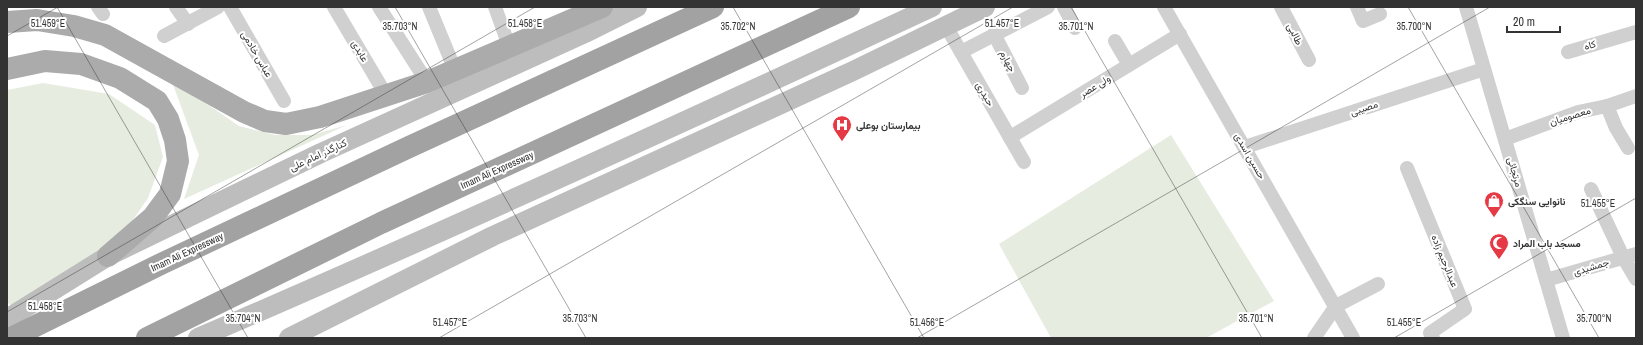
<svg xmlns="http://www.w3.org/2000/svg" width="1643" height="345" font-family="'Archivo Narrow',Vazirmatn,sans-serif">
<rect width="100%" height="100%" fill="#fff"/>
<g fill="#e6ecdf">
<polygon points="172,82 207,104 239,126 275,135 312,135 347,125 184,199 199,155"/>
<polygon points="43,83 109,94 155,125 163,157 148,198 121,237 13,307 7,302 7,90"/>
<polygon points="1171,135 1274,301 1206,338 1051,338 999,244"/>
</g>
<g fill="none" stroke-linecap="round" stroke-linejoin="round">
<g stroke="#d0d0d0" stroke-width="14">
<polyline points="98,7 103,14"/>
<polyline points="176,7 188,24"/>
<polyline points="230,7 284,101"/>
<polyline points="334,7 386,95"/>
<polyline points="379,7 427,82"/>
<polyline points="429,7 455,70"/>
<polyline points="495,7 509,46"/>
<polyline points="1064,7 1075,28"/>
<polyline points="1164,7 1353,338"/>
<polyline points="1281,7 1309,60"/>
<polyline points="1357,7 1363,21 1380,14"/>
<polyline points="1466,7 1563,338"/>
<polyline points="946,26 1024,162"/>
<polyline points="994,34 1022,88"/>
<polyline points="164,36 218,7"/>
<polyline points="1115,41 1129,65"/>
<polyline points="961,52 1048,7"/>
<polyline points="1568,52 1636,32"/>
<polyline points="1607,106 1616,128 1628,148"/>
<polyline points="1010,138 1017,133 1180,34"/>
<polyline points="1505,139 1578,112 1607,106 1636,96"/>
<polyline points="1245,147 1484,69"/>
<polyline points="1407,168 1465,309 1430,333 1433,338"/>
<polyline points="1591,189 1623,257 1636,279"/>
<polyline points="1546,280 1636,254"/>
<polyline points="1314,338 1336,306 1378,284"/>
</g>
<g stroke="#bdbdbd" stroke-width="20">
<polyline points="7,319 108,256 321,153 585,33 637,7"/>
<path d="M198 338C445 232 689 120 932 7"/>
<polyline points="289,338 493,236 853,71 985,7"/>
</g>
<g stroke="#ababab" stroke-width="22">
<polyline points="7,22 37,20 74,26 105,35 244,112 265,121 286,124 320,117 427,82 602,7"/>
<polyline points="7,69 45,61 81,64 120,78 157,101 168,119 175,140 178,161 170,194 153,217 108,256"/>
</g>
<g stroke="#a2a2a2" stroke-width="22">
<polyline points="11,338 163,263 407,148 713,7"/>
<polyline points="147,338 381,223 849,7"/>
</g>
</g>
<path fill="none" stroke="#333" stroke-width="1" stroke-opacity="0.45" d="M57 7 248 338M395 7 586 338M733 7 924 338M1071 7 1262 338M1408 7 1599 338M7 36 58 7M7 312 535 7M439 338 1013 7M917 338 1490 7M1394 338 1636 198"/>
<defs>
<g id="hospital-pin" transform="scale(1)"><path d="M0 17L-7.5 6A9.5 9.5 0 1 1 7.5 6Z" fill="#e63946" stroke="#fff"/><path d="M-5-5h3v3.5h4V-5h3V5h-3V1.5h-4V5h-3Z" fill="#fff"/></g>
<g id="shop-pin" transform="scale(1)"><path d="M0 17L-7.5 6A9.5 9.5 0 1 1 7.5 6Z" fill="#e63946" stroke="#fff"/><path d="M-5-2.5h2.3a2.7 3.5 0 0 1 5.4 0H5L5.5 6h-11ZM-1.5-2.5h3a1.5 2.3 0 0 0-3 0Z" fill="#fff"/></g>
<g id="mosque-pin" transform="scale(1)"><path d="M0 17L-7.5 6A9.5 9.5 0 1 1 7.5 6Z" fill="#e63946" stroke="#fff"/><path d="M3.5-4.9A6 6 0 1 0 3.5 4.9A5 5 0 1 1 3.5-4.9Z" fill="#fff"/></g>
</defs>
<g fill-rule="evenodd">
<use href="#hospital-pin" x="842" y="125"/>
<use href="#shop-pin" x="1494" y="201"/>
<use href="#mosque-pin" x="1499" y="243"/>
</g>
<g text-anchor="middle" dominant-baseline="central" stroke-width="4" stroke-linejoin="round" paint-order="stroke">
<g font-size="10" fill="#333" stroke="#fff">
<text transform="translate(1295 34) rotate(63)">طالبی</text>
<text transform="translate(1590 45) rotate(-16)">کاه</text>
<text transform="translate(360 51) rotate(60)">عابدی</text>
<text transform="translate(257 54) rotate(60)">عباس خادمی</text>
<text transform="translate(1008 61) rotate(63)">چهارم</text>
<text transform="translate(1095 86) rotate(-31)">ولی عصر</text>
<text transform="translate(985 94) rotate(60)">حیدری</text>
<text transform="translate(1364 108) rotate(-18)">مصیبی</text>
<text transform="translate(1570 116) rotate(-17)">معصومیان</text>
<text transform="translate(318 155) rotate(-25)">کنارگذر امام علی</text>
<text transform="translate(1250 156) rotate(60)">حسین اسدی</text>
<text transform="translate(497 170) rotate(-24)">Imam Ali Expressway</text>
<text transform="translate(1515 172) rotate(74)">مرتجائی</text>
<text transform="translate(187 252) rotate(-25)">Imam Ali Expressway</text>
<text transform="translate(1445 261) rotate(68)">عبدالرحیم زاده</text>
<text transform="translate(1591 267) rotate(-17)">جمشیدی</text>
</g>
<g font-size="10" font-weight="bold" fill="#333" stroke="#fff" text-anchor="start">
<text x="856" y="125">بیمارستان بوعلی</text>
<text x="1508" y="201">نانوایی سنگکی</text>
<text x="1513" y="243">مسجد باب المراد</text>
</g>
</g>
<g font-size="10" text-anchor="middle" fill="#333" stroke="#fff" stroke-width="4" stroke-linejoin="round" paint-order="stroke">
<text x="48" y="27">51.459°E</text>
<text x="525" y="27">51.458°E</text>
<text x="1002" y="27">51.457°E</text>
<text x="738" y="30">35.702°N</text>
<text x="1076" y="30">35.701°N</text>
<text x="1414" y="30">35.700°N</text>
<text x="400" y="30">35.703°N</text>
<text x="1598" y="207">51.455°E</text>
<text x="45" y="310">51.458°E</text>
<text x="243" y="322">35.704°N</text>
<text x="580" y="322">35.703°N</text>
<text x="1256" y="322">35.701°N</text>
<text x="1594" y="322">35.700°N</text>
<text x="450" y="326">51.457°E</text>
<text x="927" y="326">51.456°E</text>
<text x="1404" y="326">51.455°E</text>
</g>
<rect width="1643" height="345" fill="none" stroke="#333333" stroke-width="16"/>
<path d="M1507 26v6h53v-6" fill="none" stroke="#333333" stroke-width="2"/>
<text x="1513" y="26" font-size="12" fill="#333333" stroke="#ffffff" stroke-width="3" paint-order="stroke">20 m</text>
</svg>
